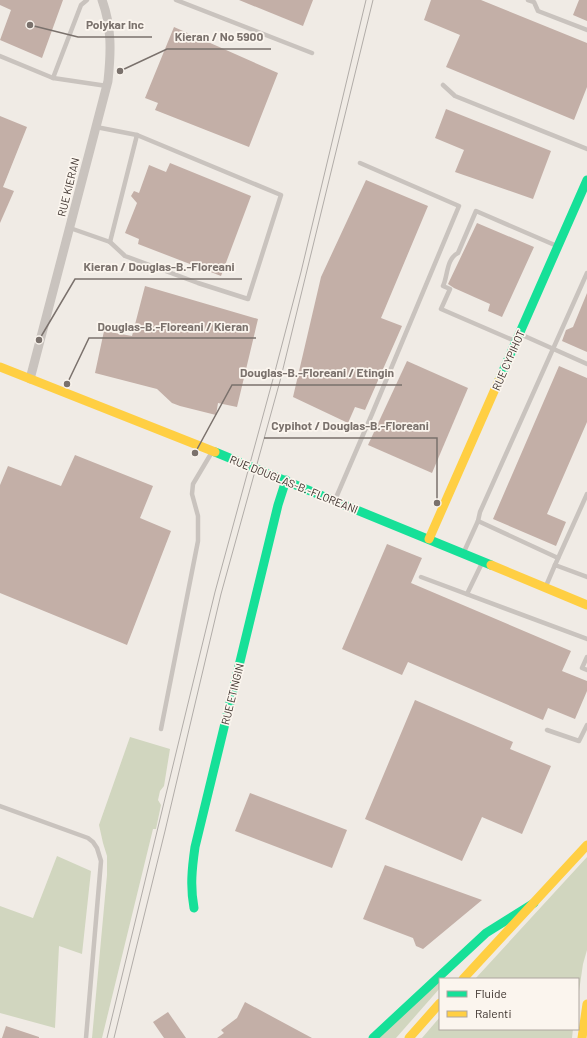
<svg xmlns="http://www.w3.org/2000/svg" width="587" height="1038" font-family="Barlow,sans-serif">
<rect width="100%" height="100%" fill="#f0ebe5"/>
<g fill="#d1d6bf">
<polygon points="130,737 170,749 164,786 160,791 158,800 161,805 156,829 153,829 102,1038 92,1038 107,875 107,856 103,843 99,825"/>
<polygon points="57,856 91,871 82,954 59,946 55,1028 0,1013 0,906 33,918"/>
<polygon points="587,857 587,950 583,964 578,998 578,979 475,979"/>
<polygon points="440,980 440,988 396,1038 379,1038"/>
<polygon points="440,1017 440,1029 573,1029 572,1038 422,1038"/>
</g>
<g fill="#c3afa7">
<polygon points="0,0 63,0 42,58 0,40 11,10 0,5"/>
<polygon points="239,0 313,0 303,26"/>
<polygon points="431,0 481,0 587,43 587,87 574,120 446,67 460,35 424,20"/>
<polygon points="579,0 587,0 587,21 573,15"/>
<polygon points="174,27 278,73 249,147 155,110 158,103 145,98"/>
<polygon points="446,109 551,151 533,199 455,172 464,150 435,138"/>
<polygon points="0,116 27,127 3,187 14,191 0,223"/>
<polygon points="170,163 251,196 221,276 138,244 139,239 125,233 137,203 131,196 134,191 139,193 149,165 166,172"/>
<polygon points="366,180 428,206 381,318 402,326 365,410 355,407 348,423 293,397 321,277"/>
<polygon points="477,223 534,247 502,317 488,311 490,304 454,288 448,284"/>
<polygon points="145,286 258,319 237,407 218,403 216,415 180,406 172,403 157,389 95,373 104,331 132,336"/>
<polygon points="587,293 587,352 562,341 566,330 573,327"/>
<polygon points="407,361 468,388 432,473 368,445"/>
<polygon points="559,366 587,378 587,422 547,514 566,522 556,546 493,519"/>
<polygon points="75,455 153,486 140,518 171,531 127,645 0,593 0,485 8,466 61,486"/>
<polygon points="387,544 422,558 411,583 571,651 562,671 587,681 587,691 575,719 548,708 543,720 408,662 402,675 342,649"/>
<polygon points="415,700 513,742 510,749 551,766 522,834 482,817 462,861 365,819"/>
<polygon points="250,793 347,830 332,868 235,831"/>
<polygon points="385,865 482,900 423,949 416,946 413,938 363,919"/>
<polygon points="245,1002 312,1038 217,1038 224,1033 221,1030 237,1018"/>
<polygon points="168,1012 186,1038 164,1038 153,1022"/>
<polygon points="6,1026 39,1037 39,1038 2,1038"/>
</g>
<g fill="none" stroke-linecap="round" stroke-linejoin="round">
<g stroke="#c9c3be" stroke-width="4.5">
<polyline points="176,0 312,53"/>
<polyline points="528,0 534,2 538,11 587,30"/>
<polyline points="0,56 53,78 107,86"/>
<polyline points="53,78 81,5 87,0"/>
<polyline points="443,85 455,96 587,149"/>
<polyline points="70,228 110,242 125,256 198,283 248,299 281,195 137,135 96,127"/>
<polyline points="110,242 137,135"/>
<polyline points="520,334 587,364"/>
<path d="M515 341 441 309 450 289 443 286C448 276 446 259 458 253L476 211 557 246"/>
<polyline points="335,500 372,414 459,206 360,163"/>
<polyline points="478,521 480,512 587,273"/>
<polyline points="463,554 478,521 558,558"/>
<polyline points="555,565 587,494"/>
<polyline points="421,577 587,639"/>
<polyline points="546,586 555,565 587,577"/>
<polyline points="467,594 482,563"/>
<polyline points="587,657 582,668 587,670"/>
<polyline points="161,729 198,541 198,516 192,494 193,484 212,452"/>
<polyline points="547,730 579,741 587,725"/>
<polyline points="0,806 88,838 93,842 97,848 101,861 86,1038"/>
</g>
<path stroke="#c9c3be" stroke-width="9" d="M30 379 108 81C111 53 112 27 102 0"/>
<g stroke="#16e098" stroke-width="9">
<polyline points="499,380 587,180"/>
<polyline points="215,452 491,565"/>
<path d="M194 908C190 887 192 868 195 847L278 505 286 480"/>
<polyline points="373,1038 486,933 534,903"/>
</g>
<g stroke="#ffcf43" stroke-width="9">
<polyline points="0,367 215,452"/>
<polyline points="429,539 499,380"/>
<polyline points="491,565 587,605"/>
<polyline points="463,979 587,845"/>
<polyline points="409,1038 440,1003"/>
<polyline points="582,1038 587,1004"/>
</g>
<g stroke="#b1aca8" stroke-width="1">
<polyline points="107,1038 215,592 273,379 301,272 366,0"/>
<polyline points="114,1038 165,831 221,594 280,381 373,0"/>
</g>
</g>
<g text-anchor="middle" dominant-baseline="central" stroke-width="3.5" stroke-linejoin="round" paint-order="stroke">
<g font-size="11" fill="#3b302b" stroke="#fbf5ee">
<text transform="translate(68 187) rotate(-76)">RUE KIERAN</text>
<text transform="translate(508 360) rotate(-66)">RUE CYPIHOT</text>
<text transform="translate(294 484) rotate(22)">RUE DOUGLAS-B.-FLOREANI</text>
<text transform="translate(232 694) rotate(-76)">RUE ETINGIN</text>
</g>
</g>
<path fill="none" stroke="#7a716c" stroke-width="1.5" d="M30 25L78 37H152M120 71L167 49H271M39 340L75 279H242M67 384L89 338H256M195 453L232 385H402M437 503L437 438H264"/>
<g fill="#7a716c" stroke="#fbf5ee" stroke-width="1.5">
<circle cx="30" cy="25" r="4"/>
<circle cx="120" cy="71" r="4"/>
<circle cx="39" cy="340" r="4"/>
<circle cx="67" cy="384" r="4"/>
<circle cx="195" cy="453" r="4"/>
<circle cx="437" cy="503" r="4"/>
</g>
<g font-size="12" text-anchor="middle" font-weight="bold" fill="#7a716c" stroke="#fbf5ee" stroke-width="3.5" stroke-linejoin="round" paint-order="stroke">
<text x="115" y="29">Polykar Inc</text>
<text x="219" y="41">Kieran / No 5900</text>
<text x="159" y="271">Kieran / Douglas-B.-Floreani</text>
<text x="173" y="331">Douglas-B.-Floreani / Kieran</text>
<text x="317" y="377">Douglas-B.-Floreani / Etingin</text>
<text x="350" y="430">Cypihot / Douglas-B.-Floreani</text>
</g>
<rect x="439" y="978" width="140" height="52" fill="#fbf5ee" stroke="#aea6a0"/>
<rect x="447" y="991" width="20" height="6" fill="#16e098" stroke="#aea6a0"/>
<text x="475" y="998" font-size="12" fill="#3b302b">Fluide</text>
<rect x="447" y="1011" width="20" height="6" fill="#ffcf43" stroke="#aea6a0"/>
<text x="475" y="1018" font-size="12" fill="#3b302b">Ralenti</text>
</svg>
